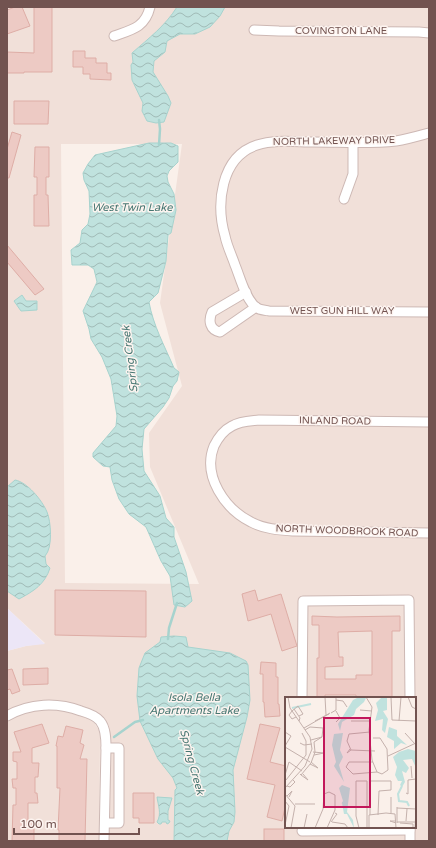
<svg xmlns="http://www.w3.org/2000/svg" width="436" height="848" font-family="'Varela Round',sans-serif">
<defs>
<pattern id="water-waves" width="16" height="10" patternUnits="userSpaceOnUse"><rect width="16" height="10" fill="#c0e2de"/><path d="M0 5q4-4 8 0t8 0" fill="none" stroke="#a0bab6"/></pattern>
</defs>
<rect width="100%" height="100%" fill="#faf0ea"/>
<path fill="#f1e0d9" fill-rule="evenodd" d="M7 7H429V841H109L111 738 109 727 105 719 96 712 80 705 64 701 50 700 49 710 66 711 87 718 94 723 99 730 100 738 99 841H7V651L26 646 45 643 7 608ZM61 144H182L160 303 182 386 149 433 150 467 199 584 65 583ZM286 698H415V827H286Z"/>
<polygon fill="#ece6f7" points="7,608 45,644 26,646 7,651"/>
<g fill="url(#water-waves)" stroke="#a7d3ce">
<path d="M177 7H225L220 16 210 27 195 34H180L167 41 165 52 154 61 153 72 168 96 171 103 164 122 156 123 147 121 142 111 143 103 132 80 131 65 133 62 132 53C149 38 165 26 177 7Z"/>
<path d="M149 143H171L178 146V162L169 171 167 176 168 182 174 194 176 210 171 233 168 235 166 261 158 293 149 302C153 325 165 347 174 368L179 372 177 381 173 386 169 398 163 407 144 429 142 449 144 471 160 496 166 518 174 527V537L186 572 192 601 185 607 174 605 170 576 161 561 146 527 129 514 119 499 112 480 110 467 103 466 93 457V453L116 426 117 416 111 379 102 357 91 339 89 329 83 311 97 282 94 269 88 265H72L71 250 80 243 82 230 88 224 90 214 89 191 84 180 83 173 88 164 95 155Z"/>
<polygon points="22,295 26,301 37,301 37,310 21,311 14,301"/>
<path d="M15 480C27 482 42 500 47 512 51 521 53 548 45 556L46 564 50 568C45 584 34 591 19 599L7 591V487Z"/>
<polygon points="174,636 186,637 188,647 230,653 246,661 248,665 250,700 247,717 233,770 235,812 234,822 229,831 227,841 174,841 175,790 177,788 173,778 158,759 140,721 137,696 139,668 145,653 160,642 161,637"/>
<path d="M157 797 172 798 168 811V820L170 821 169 823 167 824 166 822H162L161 824H159L157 822C162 814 158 805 157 797Z"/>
</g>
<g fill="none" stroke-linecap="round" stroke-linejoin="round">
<g stroke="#a7d3ce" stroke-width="2.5">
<polyline points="159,120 160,129 159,145"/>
<polyline points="168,639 169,628 177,603"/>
<polyline points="114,737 135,722 143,720"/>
</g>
</g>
<g fill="#edcac4" stroke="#deada6" fill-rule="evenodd">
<polygon points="15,7 22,7 30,26 7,34 7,10"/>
<polygon points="34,7 52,7 52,72 24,72 24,73 7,73 7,52 34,53"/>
<polygon points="73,51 85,51 85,58 96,58 96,63 107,63 107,73 111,73 111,80 90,79 90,74 83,74 83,67 73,67"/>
<polygon points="14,101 49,101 48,124 14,124"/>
<polygon points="12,132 21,135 9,178 7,178 7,149"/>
<polygon points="35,147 49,147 49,177 46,177 46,195 48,195 49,226 34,226 34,195 37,195 37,177 34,177"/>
<polygon points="7,245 44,289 35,295 7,262"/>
<polygon points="55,590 146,591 146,637 55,635"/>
<polygon points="255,590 258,601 281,594 297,646 282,651 271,614 248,621 242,594"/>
<path d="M312 616 337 617 400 616V631H392V697L356 698V695H325V698H317V658H319V625H312ZM372 631V675H356V679H325V667L343 666V657H339L338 632Z"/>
<polygon points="261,662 276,663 276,677 278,677 278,704 279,704 280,716 265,717 264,702 263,702 263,674 260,674"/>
<polygon points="48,668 48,684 23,685 23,669"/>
<polygon points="12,669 20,691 12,694 10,689 7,690 7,670"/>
<polygon points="42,724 49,743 32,748 32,763 39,763 38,777 35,777 35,793 37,793 38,803 28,803 28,820 34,820 34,841 12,841 13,805 16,805 16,788 13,788 12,779 17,779 17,762 13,761 13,752 21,752 14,732"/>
<polygon points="260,724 280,728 270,762 286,766 286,803 282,821 267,817 275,785 247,779"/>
<polygon points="66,726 83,730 80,743 84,745 80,759 87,759 85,841 59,841 59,830 58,830 60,788 57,788 57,746 56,746 58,736 63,737"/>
<polygon points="133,793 154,793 154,823 139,823 139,818 133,818"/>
<rect x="264" y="829" width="20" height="12"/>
</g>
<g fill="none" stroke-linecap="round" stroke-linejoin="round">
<g stroke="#cdb8b4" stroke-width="11">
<g id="minor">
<polyline points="254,30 279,31 419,32 429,33"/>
<path d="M114 36C131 30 145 28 150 7"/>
<path d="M429 133C418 136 408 139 396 141 370 144 341 142 314 142 296 142 275 139 257 145 220 157 216 205 225 236 227 246 232 256 235 265 240 277 246 301 257 308 260 310 265 310 269 311L429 312"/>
<polyline points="344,199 353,174 353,142"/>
<path d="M246 292 212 312C208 321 210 330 220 332L256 307"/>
<path d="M429 422 259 420C250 421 240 421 232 426 224 430 218 438 214 446 202 476 225 509 251 522 264 529 279 530 293 531L429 533"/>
<polyline points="302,698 303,601 409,600 410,698"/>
<path d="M7 716C30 703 57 702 81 711 88 713 96 716 100 721 106 728 106 740 106 748L104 841"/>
<polyline points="105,823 119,823 119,748 106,748"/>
<polyline points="410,827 410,841"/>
<polyline points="302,831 410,830"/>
</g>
</g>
<use href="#minor" stroke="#fff" stroke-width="9"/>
</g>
<g text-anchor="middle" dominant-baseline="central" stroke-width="3" stroke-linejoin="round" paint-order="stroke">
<g font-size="10" fill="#725350" stroke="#fdf4f0">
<text x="341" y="31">COVINGTON LANE</text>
<text transform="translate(334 141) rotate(-1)">NORTH LAKEWAY DRIVE</text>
<text x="342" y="311">WEST GUN HILL WAY</text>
<text transform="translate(335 421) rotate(1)">INLAND ROAD</text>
<text transform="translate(347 531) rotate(2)">NORTH WOODBROOK ROAD</text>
</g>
<g font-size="11" font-style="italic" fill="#457671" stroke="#fdf4f0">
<text x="132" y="207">West Twin Lake</text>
<text transform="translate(130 359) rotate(-97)">Spring Creek</text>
<text x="194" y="697">Isola Bella<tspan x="194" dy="13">Apartments Lake</tspan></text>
<text transform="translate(192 762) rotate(75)">Spring Creek</text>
</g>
</g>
<g transform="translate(285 697)">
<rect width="131" height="131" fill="#faf0ea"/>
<path d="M74 0 81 1 79 5 71 12 69 18 57 25 55 34 53 27 68 3ZM97 0H102V13L98 14 103 22 100 36 97 33 98 22 90 24 93 13 91 6ZM104 30 112 33V39L122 48 116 46 109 52V44L102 40ZM58 36 55 53 58 60 54 68 59 85 49 69 51 65 47 48 49 37ZM123 52 131 54V71L127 62 118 63 124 71 121 76 117 74 120 85 117 90 115 88 117 84H113L110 78 112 70 108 60 114 55ZM57 88 65 91 62 115 68 123 69 131 62 117H59L57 106 56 107 58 104 54 91Z" fill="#c0e2de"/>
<path fill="none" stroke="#c0e2de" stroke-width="2" d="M7 11 26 7M117 89 113 97 114 104 122 105 124 109"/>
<path fill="none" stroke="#c4b1ac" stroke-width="1" d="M40 0 41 18M81 0 87 10 84 33 87 63 92 75M106 0 107 23 131 24M123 0 127 10 131 12M51 3 58 4 62 10M9 12 15 21 14 24M75 13 87 14M7 14 13 9 18 17 14 19M7 14 4 18 7 22 11 20M51 14 55 21 51 25M46 16 51 13V0M30 24 44 17M66 24H84M114 24 116 0M19 31 45 16M20 33 25 30 38 31 37 40 26 43M0 35 6 39 0 49M120 36 130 47M88 41H95L102 52 103 73 97 77 92 75M15 46 19 48 27 47M0 50 25 65M65 52 62 56 66 53 90 54M66 53 62 44 64 37 85 35M28 55 39 56 29 58M103 59 131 46M88 65H64L61 70 68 77 92 75M25 67 33 71 26 65M126 69 127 81M15 77 16 78 26 66 30 55 29 45 37 40M0 78 4 65 17 74M16 78 23 83 18 77M1 83 21 58V44L17 36M2 89 5 90 10 85 8 83M0 91 20 69 27 52 25 40 5 11 3 0M121 96 123 97V83L131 82M0 97 10 109 6 131M2 99 7 94 4 100M106 100V116M0 104 4 109 0 128M10 107H30M112 111 131 112 130 131M85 118V84H106V93L94 94 93 118M111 124H105L111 126M121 124 122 112M46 125 52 117 50 116M47 125 60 127 63 131M112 125H131M112 126V110M115 126 128 127V131M19 131 22 117M30 131 38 112 39 97 44 95 50 98V113L42 131M74 131 71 119V84H82V131M84 131V118L101 116 110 117 111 131"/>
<path fill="#c2185b" fill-opacity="0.15" stroke="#c2185b" stroke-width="2" d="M39 21H85V110H39Z"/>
<rect width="131" height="131" fill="none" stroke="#725350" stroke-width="2"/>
</g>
<rect width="436" height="848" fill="none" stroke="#725350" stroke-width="16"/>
<path d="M14 828v6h125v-6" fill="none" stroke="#725350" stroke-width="2"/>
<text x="20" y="828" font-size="12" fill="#725350" stroke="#fdf4f0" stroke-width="3" paint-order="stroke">100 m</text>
</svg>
